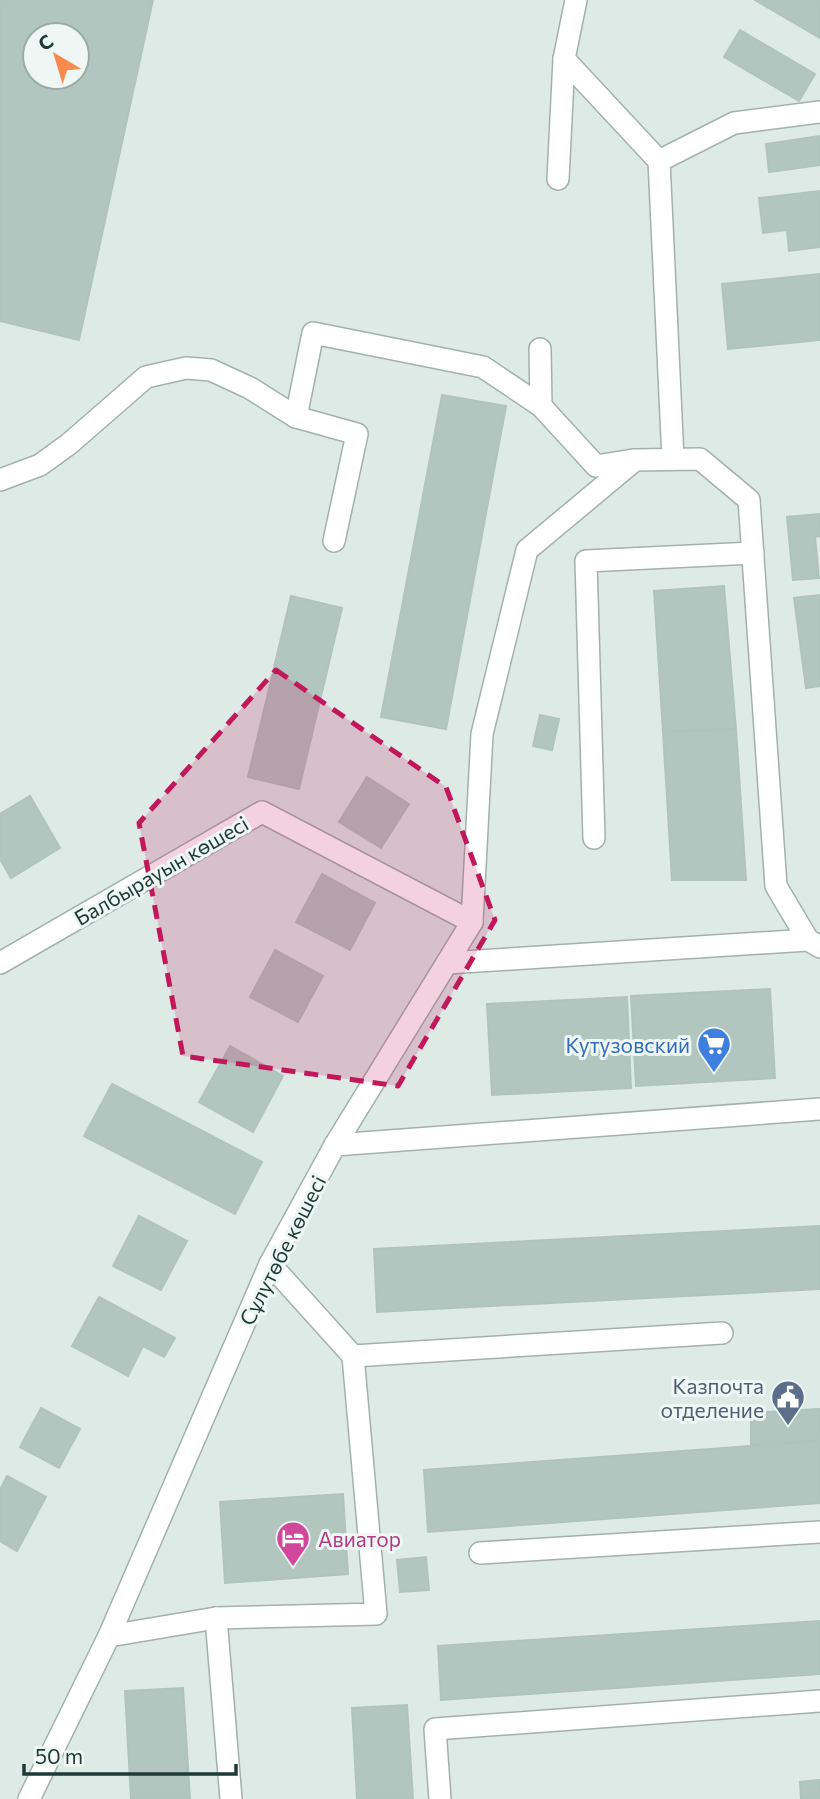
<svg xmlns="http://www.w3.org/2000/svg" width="820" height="1799" font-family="Commissioner,sans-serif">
<rect width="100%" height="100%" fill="#deeae6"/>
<g fill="#b3c5bf" stroke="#b0c4be" stroke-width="2" fill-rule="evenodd">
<path d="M0 0H153L79 340 0 321ZM35 35H77V77H35Z"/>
<polygon points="755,0 820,0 820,38"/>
<polygon points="740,30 815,74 799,101 724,57"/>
<polygon points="820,136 820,165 769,172 766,144"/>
<polygon points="820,191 820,247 789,251 787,230 763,233 759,198"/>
<polygon points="820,274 820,340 728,349 722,284"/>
<polygon points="442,395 506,406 446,729 381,717"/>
<polygon points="820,514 820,536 815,537 819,578 793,580 787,517"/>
<polygon points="724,586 736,729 663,732 654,591"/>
<polygon points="820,595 820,686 806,688 794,598"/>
<polygon points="291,596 342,608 299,789 248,777"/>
<polygon points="540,715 559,719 552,750 533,746"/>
<polygon points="736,729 746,880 672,880 663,732"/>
<polygon points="367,777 409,804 381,848 339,822"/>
<polygon points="30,796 60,848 11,878 0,859 0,814"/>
<polygon points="322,874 375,903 350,950 296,922"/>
<polygon points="275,950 323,976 298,1022 250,997"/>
<polygon points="770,989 775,1078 636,1086 631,996"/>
<polygon points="627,997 631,1088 492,1095 487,1004"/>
<polygon points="230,1046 283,1076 253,1132 199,1102"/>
<polygon points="112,1084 262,1162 235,1214 84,1136"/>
<polygon points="139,1216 187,1241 161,1290 113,1266"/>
<polygon points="820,1226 820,1289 377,1312 374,1249"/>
<polygon points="99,1297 175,1338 164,1357 143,1346 128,1376 72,1346"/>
<polygon points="41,1408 80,1429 59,1468 20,1447"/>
<polygon points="820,1409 820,1440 751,1445 751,1413"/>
<polygon points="820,1441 820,1503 428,1532 424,1470"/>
<polygon points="7,1476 46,1497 17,1551 0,1541 0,1490"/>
<polygon points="343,1494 348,1574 225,1583 220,1502"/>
<polygon points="426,1557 429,1590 400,1592 397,1560"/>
<polygon points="820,1621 820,1674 441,1700 438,1646"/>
<polygon points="183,1688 190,1799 131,1799 125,1691"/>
<polygon points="407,1705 413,1799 357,1799 352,1708"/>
<polygon points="820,1780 820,1799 801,1799 800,1782"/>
</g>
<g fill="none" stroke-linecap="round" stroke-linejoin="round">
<g stroke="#a1b2ae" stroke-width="24">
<g id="minor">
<polyline points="576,0 564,59 659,161 673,459"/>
<polyline points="659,161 734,123 820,112"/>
<polyline points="558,179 564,59"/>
<polyline points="540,349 541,406"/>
<polyline points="0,480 40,465 69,444 146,377 186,368 211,370 250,388 296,417"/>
<polyline points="334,541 357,434 296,417 313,333 483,367 541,406 596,466 633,460"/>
<polyline points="594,838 586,561 753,553"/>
<polyline points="0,963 262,812 472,922"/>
<polyline points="447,963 808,940"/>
<polyline points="335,1145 472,922 482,734 527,550 635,460 700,459 749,500 776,886 808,940 820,947"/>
<polyline points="353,1356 722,1333"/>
<polyline points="480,1553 820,1532"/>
<polyline points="216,1618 231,1799"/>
<polyline points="109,1636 216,1618 376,1614 353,1356 270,1264"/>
<polyline points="29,1799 109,1636 270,1264 335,1145 820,1109"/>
<polyline points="440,1799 435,1729 820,1701"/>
</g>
</g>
<use href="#minor" stroke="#fff" stroke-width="21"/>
</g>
<path fill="#c2185b" fill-opacity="0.2" stroke="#c2185b" stroke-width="5" stroke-dasharray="14 9" stroke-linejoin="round" d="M276 670 446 787 495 920 398 1086 183 1056 139 823Z"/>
<defs>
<g id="supermarket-pin" transform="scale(1.75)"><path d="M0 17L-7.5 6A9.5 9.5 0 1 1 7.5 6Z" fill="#3f7fe0" stroke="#eef7f3"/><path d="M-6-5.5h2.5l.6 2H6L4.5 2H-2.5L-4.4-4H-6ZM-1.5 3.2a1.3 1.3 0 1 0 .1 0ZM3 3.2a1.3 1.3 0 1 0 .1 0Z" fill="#fff"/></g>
<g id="civic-pin" transform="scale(1.75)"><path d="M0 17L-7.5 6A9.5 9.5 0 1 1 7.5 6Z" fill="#5c6f8a" stroke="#eef7f3"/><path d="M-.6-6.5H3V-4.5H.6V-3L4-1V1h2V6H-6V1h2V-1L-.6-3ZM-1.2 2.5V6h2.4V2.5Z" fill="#fff"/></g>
<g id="hotel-pin" transform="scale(1.75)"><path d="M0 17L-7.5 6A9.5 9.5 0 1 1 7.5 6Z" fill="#d1479c" stroke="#eef7f3"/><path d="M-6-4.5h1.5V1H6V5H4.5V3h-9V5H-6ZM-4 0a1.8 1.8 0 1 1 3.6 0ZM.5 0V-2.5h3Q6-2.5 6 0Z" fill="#fff"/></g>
</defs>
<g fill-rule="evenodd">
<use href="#supermarket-pin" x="714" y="1044"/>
<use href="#civic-pin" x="788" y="1397"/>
<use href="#hotel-pin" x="293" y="1538"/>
</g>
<g text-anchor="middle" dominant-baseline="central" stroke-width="6" stroke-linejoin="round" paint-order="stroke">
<g font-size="21" fill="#1e3a36" stroke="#eef7f3">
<text transform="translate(161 870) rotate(-30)">Балбырауын көшесі</text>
<text transform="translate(282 1250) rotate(-63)">Сұлутөбе көшесі</text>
</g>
<g font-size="21" fill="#366cbe" stroke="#eef7f3" text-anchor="end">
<text x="690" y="1044">Кутузовский</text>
</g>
<g font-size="21" fill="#4e5e75" stroke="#eef7f3" text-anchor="end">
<text x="764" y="1385">Казпочта<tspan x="764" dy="24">отделение</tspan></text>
</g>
<g font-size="21" fill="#b23c85" stroke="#eef7f3" text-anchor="start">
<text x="318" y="1538">Авиатор</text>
</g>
</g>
<g transform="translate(56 56) rotate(322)"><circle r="33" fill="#eef7f3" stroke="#9baba7" stroke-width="2"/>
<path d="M0-5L12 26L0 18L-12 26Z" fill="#f9894d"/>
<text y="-10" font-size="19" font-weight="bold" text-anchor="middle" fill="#1e3a36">С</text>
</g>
<path d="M24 1764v10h212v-10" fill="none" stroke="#1e3a36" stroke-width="3.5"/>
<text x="35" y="1764" font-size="21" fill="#1e3a36" stroke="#eef7f3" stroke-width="5" paint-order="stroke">50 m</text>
</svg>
